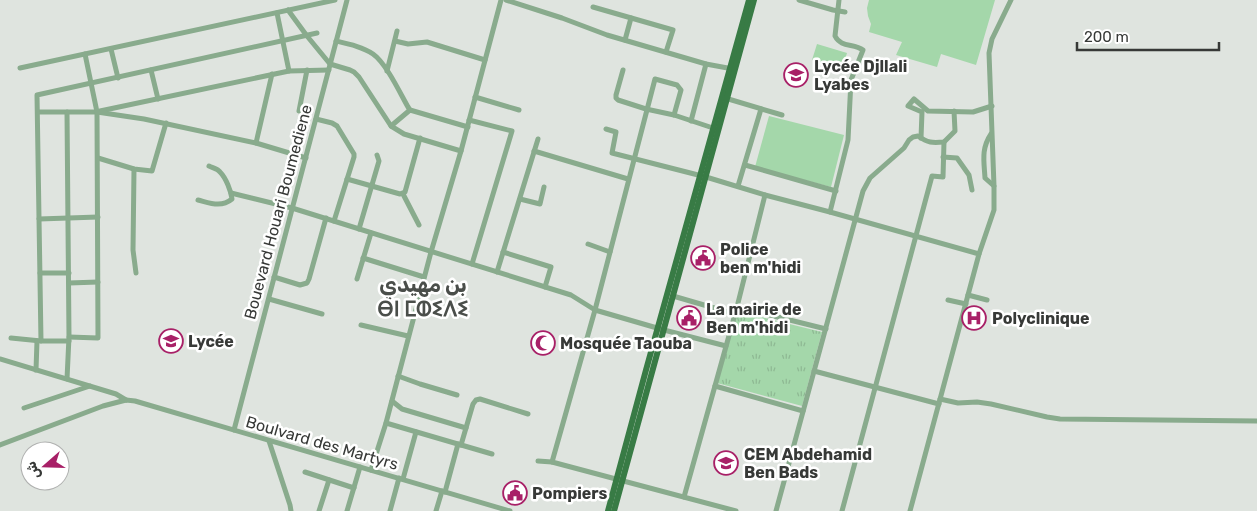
<svg xmlns="http://www.w3.org/2000/svg" width="1257" height="511" font-family="Rubik,Vazirmatn,'Noto Sans Tifinagh',sans-serif">
<defs>
<pattern id="park-tufts" width="24" height="20" patternUnits="userSpaceOnUse" patternTransform="scale(1.25)"><rect width="24" height="20" fill="#a4d7aa"/><path d="M3 7l-1-3M5 7V3M7 7l1-3M15 17l-1-3M17 17v-4M19 17l1-3" fill="none" stroke="#8eb993"/></pattern>
</defs>
<rect width="100%" height="100%" fill="#dfe4df"/>
<g fill="#a4d7aa">
<polygon points="869,0 995,0 976,65 941,54 937,67 896,55 902,42 869,32 871,24 868,16 867,8"/>
<polygon points="817,44 847,53 842,69 812,60"/>
<polygon points="769,116 844,135 831,187 755,167"/>
</g>
<polygon fill="url(#park-tufts)" points="737,311 822,332 802,406 717,383"/>
<g fill="none" stroke-linecap="round" stroke-linejoin="round">
<g stroke="#89ab8d" stroke-width="5">
<polyline points="506,0 562,18 607,35 706,64 733,69"/>
<polyline points="799,0 833,10 845,12"/>
<polyline points="593,7 673,30 666,52"/>
<polyline points="288,10 307,36 330,64 350,70 354,72 359,77 391,126 404,134 461,151"/>
<polyline points="277,13 289,71"/>
<polyline points="625,40 631,18"/>
<path d="M336 41C349 44 363 47 373 54 386 63 400 93 408 107L410 110 468 127"/>
<polyline points="395,41 408,44 427,42 485,60"/>
<polyline points="111,49 118,78"/>
<polyline points="20,68 335,0"/>
<polyline points="151,70 158,99"/>
<polyline points="623,70 616,95 616,98 618,100 646,109 674,115 716,129"/>
<polyline points="387,71 397,31"/>
<polyline points="475,97 519,110"/>
<polyline points="725,98 782,115"/>
<polyline points="100,111 289,71 329,70"/>
<polyline points="299,111 307,70"/>
<polyline points="38,112 97,112 144,119 256,143 306,158"/>
<polyline points="67,112 69,337 67,379"/>
<polyline points="316,119 332,123 337,126 354,154 354,157 334,221"/>
<polyline points="469,120 512,131 472,264"/>
<polyline points="691,121 706,64"/>
<polyline points="391,126 410,110"/>
<polyline points="606,129 616,132 612,153 706,177 765,195 830,212 979,254 910,511"/>
<path d="M991 134C981 149 984 161 985 178L994 186"/>
<polyline points="921,138 922,112 908,106 914,99 928,111 973,112 992,106"/>
<polyline points="256,143 272,74"/>
<polyline points="534,151 628,179"/>
<polyline points="943,157 957,158 969,175 972,190"/>
<polyline points="98,158 134,169 152,171 166,123"/>
<polyline points="745,165 836,191"/>
<polyline points="134,169 133,250 136,273"/>
<polyline points="347,179 400,194 405,192 420,138"/>
<polyline points="738,186 761,109"/>
<polyline points="231,193 292,208 571,295 595,310 664,330 726,346"/>
<polyline points="403,194 419,225"/>
<polyline points="520,199 540,204 544,187"/>
<path d="M198 200C210 203 221 208 232 199 231 191 226 178 220 172 218 169 213 168 209 166"/>
<path d="M830 212 848 140 851 80 863 50C854 43 841 48 835 36L839 0"/>
<polyline points="39,219 98,217"/>
<polyline points="359,229 379,161 377,155"/>
<polyline points="588,244 610,252"/>
<polyline points="503,252 551,267 545,287"/>
<polyline points="979,254 994,210 994,186 989,53 992,39 1011,0"/>
<polyline points="363,258 424,277"/>
<polyline points="497,272 538,139"/>
<polyline points="40,273 69,273"/>
<polyline points="274,277 300,285 307,283 309,279 326,218"/>
<polyline points="357,279 371,233"/>
<polyline points="69,283 98,282"/>
<polyline points="968,295 987,300"/>
<polyline points="673,296 735,314"/>
<polyline points="269,299 322,314"/>
<polyline points="948,300 966,304"/>
<polyline points="737,307 826,329"/>
<polyline points="361,325 408,336"/>
<polyline points="69,337 98,338 97,112 85,54"/>
<polyline points="11,338 41,341 69,341"/>
<polyline points="41,341 37,95 317,33"/>
<polyline points="0,359 116,394 126,400"/>
<polyline points="36,370 37,341"/>
<polyline points="814,371 939,404"/>
<polyline points="398,376 420,384 457,395"/>
<polyline points="715,386 803,411"/>
<polyline points="940,399 958,403 977,402 991,404 1047,417 1060,419 1257,421"/>
<polyline points="392,401 402,409 466,428"/>
<polyline points="24,408 90,386"/>
<polyline points="386,423 492,454"/>
<polyline points="234,430 347,0"/>
<polyline points="269,441 290,505 291,511"/>
<polyline points="0,445 103,406 126,400 135,401 510,511"/>
<polyline points="461,445 473,404 476,400 480,399 528,414"/>
<polyline points="538,461 552,462 736,511"/>
<polyline points="552,462 595,310 655,79 677,85 681,90 674,115"/>
<polyline points="371,470 386,423 431,252 461,151 501,0"/>
<polyline points="305,472 354,488"/>
<polyline points="403,479 416,432"/>
<polyline points="445,492 458,444"/>
<polyline points="684,497 737,307 765,195"/>
<polyline points="319,511 329,480"/>
<polyline points="347,511 360,467"/>
<polyline points="390,511 399,478"/>
<polyline points="436,511 442,491"/>
<path d="M776 511 863 191 870 178 904 148 909 140 913 137 918 136C928 143 932 143 944 142L955 131 954 111"/>
<polyline points="842,511 932,176 943,177 944,142"/>
</g>
<g stroke="#387b45" stroke-width="6">
<polyline points="608,511 646,370 749,0"/>
<polyline points="614,511 754,0"/>
</g>
</g>
<defs>
<g id="school-ring" transform="scale(1.25)"><circle r="9.5" fill="#fff" stroke="#a82067" stroke-width="1.5"/><path d="M0-5L7-2L0 1L-7-2ZM-4 1L0 2.5L4 1V4Q0 6-4 4Z" fill="#a82067"/></g>
<g id="civic-ring" transform="scale(1.25)"><circle r="9.5" fill="#fff" stroke="#a82067" stroke-width="1.5"/><path d="M-.6-6.5H3V-4.5H.6V-3L4-1V1h2V6H-6V1h2V-1L-.6-3ZM-1.2 2.5V6h2.4V2.5Z" fill="#a82067"/></g>
<g id="hospital-ring" transform="scale(1.25)"><circle r="9.5" fill="#fff" stroke="#a82067" stroke-width="1.5"/><path d="M-5-5h3v3.5h4V-5h3V5h-3V1.5h-4V5h-3Z" fill="#a82067"/></g>
<g id="mosque-ring" transform="scale(1.25)"><circle r="9.5" fill="#fff" stroke="#a82067" stroke-width="1.5"/><path d="M3.5-4.9A6 6 0 1 0 3.5 4.9A5 5 0 1 1 3.5-4.9Z" fill="#a82067"/></g>
</defs>
<g fill-rule="evenodd">
<use href="#school-ring" x="796" y="75"/>
<use href="#civic-ring" x="703" y="258"/>
<use href="#civic-ring" x="689" y="318"/>
<use href="#hospital-ring" x="974" y="318"/>
<use href="#school-ring" x="171" y="341"/>
<use href="#mosque-ring" x="543" y="343"/>
<use href="#school-ring" x="726" y="463"/>
<use href="#civic-ring" x="515" y="493"/>
</g>
<g text-anchor="middle" dominant-baseline="central" stroke-width="5" stroke-linejoin="round" paint-order="stroke">
<g font-size="16" font-weight="bold" fill="#373937" stroke="#fff" text-anchor="start">
<text x="814" y="66">Lycée Djllali<tspan x="814" dy="18">Lyabes</tspan></text>
<text x="720" y="249">Police<tspan x="720" dy="18">ben m'hidi</tspan></text>
<text x="706" y="309">La mairie de<tspan x="706" dy="18">Ben m'hidi</tspan></text>
<text x="992" y="318">Polyclinique</text>
<text x="188" y="341">Lycée</text>
<text x="560" y="343">Mosquée Taouba</text>
<text x="744" y="454">CEM Abdehamid<tspan x="744" dy="18">Ben Bads</tspan></text>
<text x="532" y="493">Pompiers</text>
</g>
<g font-size="16" fill="#373937" stroke="#fff">
<text transform="translate(278 212) rotate(-75)">Bouevard Houari Boumediene</text>
<text transform="translate(322 443) rotate(16)">Boulvard des Martyrs</text>
</g>
<g font-size="21" font-weight="bold" fill="#4a4e4a" stroke="#fff">
<text x="423" y="284">بن مهيدي<tspan x="423" dy="24">ⴱⵏ ⵎⵀⵉⴷⵉ</tspan></text>
</g>
</g>
<g transform="translate(45 466) rotate(250)"><circle r="24" fill="#ffffff" stroke="#afb0af"/>
<path d="M0-4L9 19L0 12L-9 19Z" fill="#a82067"/>
<text y="-8" font-size="14" font-weight="bold" text-anchor="middle" fill="#373937">ش</text>
</g>
<path d="M1077 42v8h142v-8" fill="none" stroke="#373937" stroke-width="2.5"/>
<text x="1084" y="42" font-size="15" fill="#373937" stroke="#ffffff" stroke-width="4" paint-order="stroke">200 m</text>
</svg>
